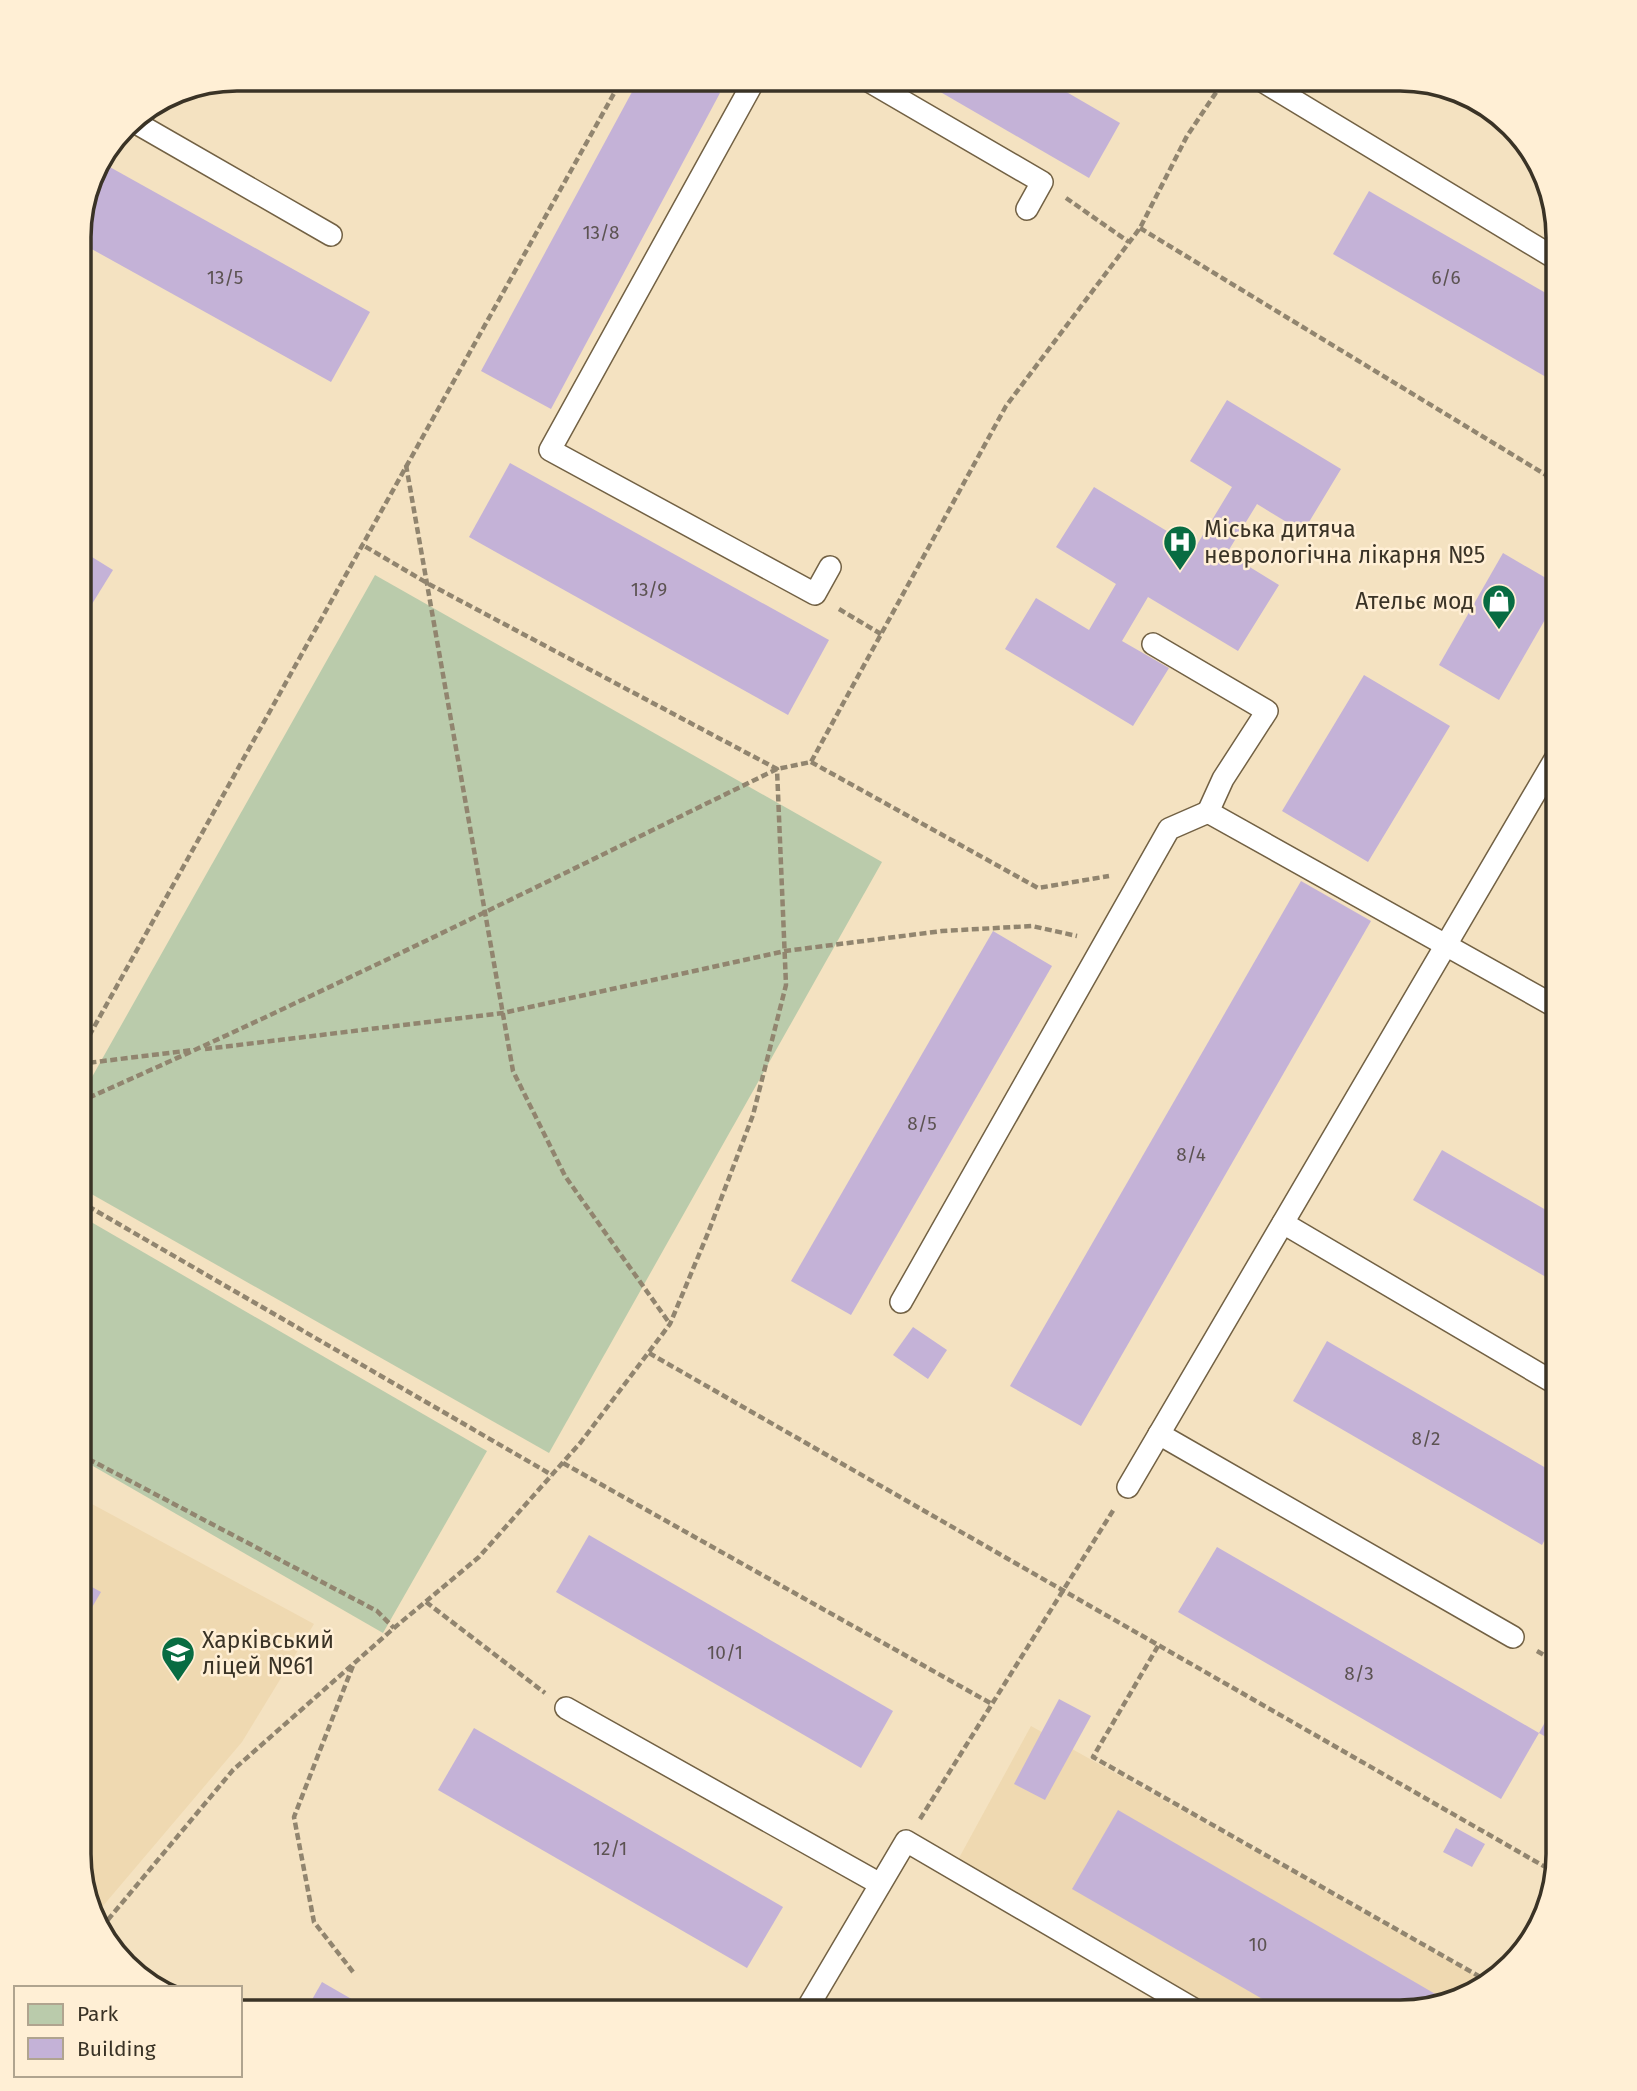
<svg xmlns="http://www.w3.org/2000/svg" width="1637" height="2091" font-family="'Fira Sans',sans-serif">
<rect width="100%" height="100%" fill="#f4e2c1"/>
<g fill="#efd9b1">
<polygon points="79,1497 314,1624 242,1742 97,1913 79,1855"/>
<polygon points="1031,1726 1490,1983 1488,1986 1401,2012 1199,2012 953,1869"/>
</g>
<g fill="#bacbab">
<polygon points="375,575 882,862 549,1453 79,1187 79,1100"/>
<polygon points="79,1215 487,1451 383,1633 79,1458"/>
</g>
<g fill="#c4b2d7">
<polygon points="261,79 293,79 286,92"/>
<polygon points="639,79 694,79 720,93 551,409 481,371"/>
<polygon points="918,79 1044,79 1120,123 1089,178"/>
<polygon points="99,161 370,312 331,382 79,242 79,226 95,166"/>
<polygon points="1369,191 1558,300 1558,384 1333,254"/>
<polygon points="1227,400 1341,469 1303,532 1257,504 1227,553 1279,585 1238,651 1148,597 1122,641 1169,668 1133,726 1005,649 1036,598 1089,630 1116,584 1056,547 1094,487 1195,548 1232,487 1190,461"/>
<polygon points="510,463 829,640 788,715 469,537"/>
<polygon points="79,549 113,570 79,625"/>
<polygon points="1503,553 1558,585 1558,597 1499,700 1439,665"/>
<polygon points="1364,675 1450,726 1368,862 1282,811"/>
<polygon points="1301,881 1371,921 1081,1426 1010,1386"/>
<polygon points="993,931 1052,966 851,1315 791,1281"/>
<polygon points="1442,1150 1558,1217 1558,1284 1413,1200"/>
<polygon points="913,1327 947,1350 928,1379 893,1355"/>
<polygon points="1327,1341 1558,1475 1558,1516 1542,1545 1293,1401"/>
<polygon points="589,1535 893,1711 861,1768 556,1592"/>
<polygon points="1217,1547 1539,1733 1501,1799 1178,1612"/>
<polygon points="79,1580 101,1592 87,1616 79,1612"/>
<polygon points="1059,1699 1091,1716 1045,1800 1014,1784"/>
<polygon points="1558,1699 1558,1744 1539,1733"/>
<polygon points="474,1728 783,1907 747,1968 438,1790"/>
<polygon points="1118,1810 1444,1999 1401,2012 1285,2012 1072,1889"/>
<polygon points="1456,1828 1485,1844 1472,1867 1443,1852"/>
<polygon points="322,1982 374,2012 305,2012"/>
</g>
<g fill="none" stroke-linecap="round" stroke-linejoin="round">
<g stroke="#726144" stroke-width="24">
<g id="lane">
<polyline points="755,79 550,450 815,594 830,567"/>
<polyline points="865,79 1042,182 1027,209"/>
<polyline points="1259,79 1558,260"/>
<polyline points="131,120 331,235"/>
<polyline points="1153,644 1267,711 1223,779 1208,812"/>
<polyline points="1283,1223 1558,1385"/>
<polyline points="901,1302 1169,829 1208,812 1558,1008"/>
<polyline points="1159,1434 1513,1637"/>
<polyline points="1128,1487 1558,754"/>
<polyline points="566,1708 880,1884"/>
<polyline points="805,2012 906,1841 1199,2012"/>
</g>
</g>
<g stroke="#91856f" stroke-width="4.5" stroke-dasharray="7 3.5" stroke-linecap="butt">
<polyline points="1066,198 1129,242"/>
<polyline points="1140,228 1546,475 1558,511"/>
<polyline points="406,465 513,1071 565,1176 670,1324"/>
<polyline points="839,609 881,634"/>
<polyline points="811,762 1038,888 1109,876"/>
<polyline points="205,1049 503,1013 785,951 942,931 1032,926 1077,936"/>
<polyline points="79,1054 622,79"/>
<polyline points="79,1064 193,1050"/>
<path d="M79 1102C315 998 546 882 777 769L811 762 1006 406 1140 228 1187 136 1225 79"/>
<polyline points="79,1201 552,1475"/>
<polyline points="649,1353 1554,1872"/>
<polyline points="79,1454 377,1611 394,1628"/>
<polyline points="563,1463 992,1704"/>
<polyline points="426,1602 545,1693"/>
<polyline points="1158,1646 1093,1757 1491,1983"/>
<polyline points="1537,1651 1551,1659 1558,1646"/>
<polyline points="920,1819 1114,1509"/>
<polyline points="101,1928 233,1770 394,1628 479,1557 581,1442 670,1324 708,1233 753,1115 786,985 777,769 427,583 361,544"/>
<polyline points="353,1972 314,1922 294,1817 354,1663"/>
</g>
<use href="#lane" stroke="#fff" stroke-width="21"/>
</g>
<defs>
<g id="hospital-pin" transform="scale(1.75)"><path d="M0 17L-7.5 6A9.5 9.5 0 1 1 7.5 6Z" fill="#086c42" stroke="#ffefd5"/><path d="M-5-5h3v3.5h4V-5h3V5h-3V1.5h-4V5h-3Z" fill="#fff"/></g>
<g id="shop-pin" transform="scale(1.75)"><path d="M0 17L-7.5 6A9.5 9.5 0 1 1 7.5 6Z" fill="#086c42" stroke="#ffefd5"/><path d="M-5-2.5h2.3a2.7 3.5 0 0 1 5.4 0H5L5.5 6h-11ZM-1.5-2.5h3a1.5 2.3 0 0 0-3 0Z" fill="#fff"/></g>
<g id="school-pin" transform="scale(1.75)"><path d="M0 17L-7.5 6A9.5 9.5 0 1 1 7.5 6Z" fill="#086c42" stroke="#ffefd5"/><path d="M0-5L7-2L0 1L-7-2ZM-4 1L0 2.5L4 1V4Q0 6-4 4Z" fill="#fff"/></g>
</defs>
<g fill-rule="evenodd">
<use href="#hospital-pin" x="1180" y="542"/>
<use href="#shop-pin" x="1499" y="601"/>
<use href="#school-pin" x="178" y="1653"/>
</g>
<g text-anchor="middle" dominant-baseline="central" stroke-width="5" stroke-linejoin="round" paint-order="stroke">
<g font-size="19" fill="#5c5352">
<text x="601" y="232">13/8</text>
<text x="225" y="277">13/5</text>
<text x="1446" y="277">6/6</text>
<text x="649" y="589">13/9</text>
<text x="922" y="1123">8/5</text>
<text x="1191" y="1154">8/4</text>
<text x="1426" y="1438">8/2</text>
<text x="725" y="1652">10/1</text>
<text x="1359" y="1673">8/3</text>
<text x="610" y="1848">12/1</text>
<text x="1258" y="1944">10</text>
</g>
<g font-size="23" fill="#3a3326" stroke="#ffefd5" text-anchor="start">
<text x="1204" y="529">Міська дитяча<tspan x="1204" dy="26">неврологічна лікарня №5</tspan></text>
<text x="1474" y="601" text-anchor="end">Ательє мод</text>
<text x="202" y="1640">Харківський<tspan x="202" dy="26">ліцей №61</tspan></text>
</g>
</g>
<path d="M0 0H1637V2091H0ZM237 91H1400A146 146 0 0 1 1546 237V1854A146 146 0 0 1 1400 2000H237A146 146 0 0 1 91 1854V237A146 146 0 0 1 237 91Z" fill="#ffefd5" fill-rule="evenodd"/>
<path fill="none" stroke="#3a3326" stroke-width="3.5" d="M237 91H1400A146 146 0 0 1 1546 237V1854A146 146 0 0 1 1400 2000H237A146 146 0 0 1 91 1854V237A146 146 0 0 1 237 91Z"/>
<rect x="14" y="1986" width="228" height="91" fill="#ffefd5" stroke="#b0a48f" stroke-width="2"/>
<rect x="28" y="2004" width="35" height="21" fill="#bacbab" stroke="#b0a48f" stroke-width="2"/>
<text x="77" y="2021" font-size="21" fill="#3a3326">Park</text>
<rect x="28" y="2038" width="35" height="21" fill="#c4b2d7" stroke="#b0a48f" stroke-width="2"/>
<text x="77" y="2056" font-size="21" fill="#3a3326">Building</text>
</svg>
